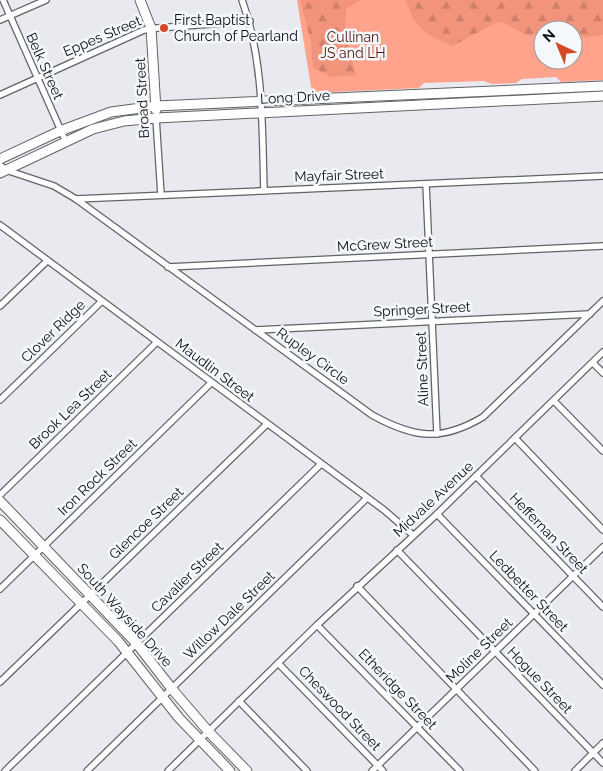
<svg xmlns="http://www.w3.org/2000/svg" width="603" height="771" font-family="Raleway,sans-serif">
<defs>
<pattern id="forest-firs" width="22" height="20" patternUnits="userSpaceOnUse" patternTransform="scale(1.25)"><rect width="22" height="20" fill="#f2937c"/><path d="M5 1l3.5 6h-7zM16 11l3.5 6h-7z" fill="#ce7e6a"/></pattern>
</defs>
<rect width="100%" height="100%" fill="#e8eaef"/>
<path fill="#ffa38c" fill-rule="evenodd" d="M297 0H603V80L561 82 556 77 522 79 516 83 492 84 484 81 424 83 419 88 312 93ZM543 30H573V60H543Z"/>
<g fill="url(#forest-firs)">
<polygon points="300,0 360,0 346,9 345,34 356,75 332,77 313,68 311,43"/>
<polygon points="405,0 603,0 603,35 585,37 573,36 573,30 543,30 543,32 528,36 504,23 497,22 453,46 427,34 413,19"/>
</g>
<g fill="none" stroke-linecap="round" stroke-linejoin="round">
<g stroke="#606367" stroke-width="8">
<g id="street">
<polyline points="3,0 66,142"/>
<path d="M242 0C264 61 262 126 264 191"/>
<polyline points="0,20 46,0"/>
<polyline points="0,95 144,30 158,28 250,21"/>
<polyline points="156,118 161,195"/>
<path d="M0 165 6 170 54 186 76 199 372 415C414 438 441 442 483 417L603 301"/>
<polyline points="426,184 437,434"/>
<polyline points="76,199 603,176"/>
<polyline points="0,225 384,510 413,535"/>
<polyline points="168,267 603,246"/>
<polyline points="0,306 47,261"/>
<polyline points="256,330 590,314"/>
<polyline points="593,363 603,373"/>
<polyline points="0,400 102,301"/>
<polyline points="554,401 603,451"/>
<polyline points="515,438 603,530"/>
<polyline points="476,476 603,607"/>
<polyline points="0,495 157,342"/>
<polyline points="437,514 603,685"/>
<polyline points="397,550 603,763"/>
<polyline points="357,586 535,771"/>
<polyline points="0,589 211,383"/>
<polyline points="317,625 460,771"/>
<polyline points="278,663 383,771"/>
<polyline points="0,682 267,424"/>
<polyline points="239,701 307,771"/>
<polyline points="5,771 321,464"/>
<polyline points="87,771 367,498"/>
<polyline points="168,771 317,625 437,514 603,352"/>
<polyline points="372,771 603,547"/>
<polyline points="575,771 603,743"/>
</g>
</g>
<g stroke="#606367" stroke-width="11">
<g id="secondary">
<polyline points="140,0 151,28 156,110"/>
<polyline points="0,159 60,131 111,112 156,106 603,86"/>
<polyline points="0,173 93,129 124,121 156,118 603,96"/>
<polyline points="0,501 137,644 172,689 208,731 247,771"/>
<polyline points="0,520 118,641 179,718 230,771"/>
</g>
</g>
<use href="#street" stroke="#fff" stroke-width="5.5"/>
<use href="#secondary" stroke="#fff" stroke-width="9"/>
</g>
<circle fill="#d34827" stroke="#f5f8fc" stroke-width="2" cx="164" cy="28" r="5"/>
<g text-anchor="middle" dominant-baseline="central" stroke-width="5" stroke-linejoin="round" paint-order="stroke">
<g font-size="14" fill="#0c0d0f" stroke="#f5f8fc" text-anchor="start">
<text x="174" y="20">First Baptist<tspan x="174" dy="16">Church of Pearland</tspan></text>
</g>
<g font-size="14" fill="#0c0d0f" stroke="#f5f8fc">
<text transform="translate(102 36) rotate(-23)">Eppes Street</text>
<text transform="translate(45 66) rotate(66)">Belk Street</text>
<text transform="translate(295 97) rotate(-3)">Long Drive</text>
<text transform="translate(142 98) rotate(-93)">Broad Street</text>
<text transform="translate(339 175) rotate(-2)">Mayfair Street</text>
<text transform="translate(385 244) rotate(-3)">McGrew Street</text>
<text transform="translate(422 309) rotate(-3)">Springer Street</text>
<text transform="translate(53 331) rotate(-44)">Clover Ridge</text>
<text transform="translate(313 356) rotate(36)">Rupley Circle</text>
<text transform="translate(422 369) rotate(-92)">Aline Street</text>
<text transform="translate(215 370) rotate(37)">Maudlin Street</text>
<text transform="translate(70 409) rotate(-44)">Brook Lea Street</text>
<text transform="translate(97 477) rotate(-44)">Iron Rock Street</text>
<text transform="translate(433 499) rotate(-43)">Midvale Avenue</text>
<text transform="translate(146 523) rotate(-44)">Glencoe Street</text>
<text transform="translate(549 533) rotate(46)">Heffernan Street</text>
<text transform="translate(187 577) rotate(-44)">Cavalier Street</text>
<text transform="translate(529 591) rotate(46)">Ledbetter Street</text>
<text transform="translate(125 615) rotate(48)">South Wayside Drive</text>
<text transform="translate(229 615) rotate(-44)">Willow Dale Street</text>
<text transform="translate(479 650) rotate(-44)">Moline Street</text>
<text transform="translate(540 680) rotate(46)">Hogue Street</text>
<text transform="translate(398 689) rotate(46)">Etheridge Street</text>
<text transform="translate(340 708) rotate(46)">Cheswood Street</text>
</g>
<g font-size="14" fill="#52180a" stroke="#f5f8fc">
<text x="353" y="37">Cullinan<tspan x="353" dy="16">JS and LH</tspan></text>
</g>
</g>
<g transform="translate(558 45) rotate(316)"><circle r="24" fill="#f5f8fc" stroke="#989a9d"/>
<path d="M0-4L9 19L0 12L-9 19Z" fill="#d34827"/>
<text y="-8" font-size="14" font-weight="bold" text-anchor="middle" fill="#0c0d0f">N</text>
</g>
</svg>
